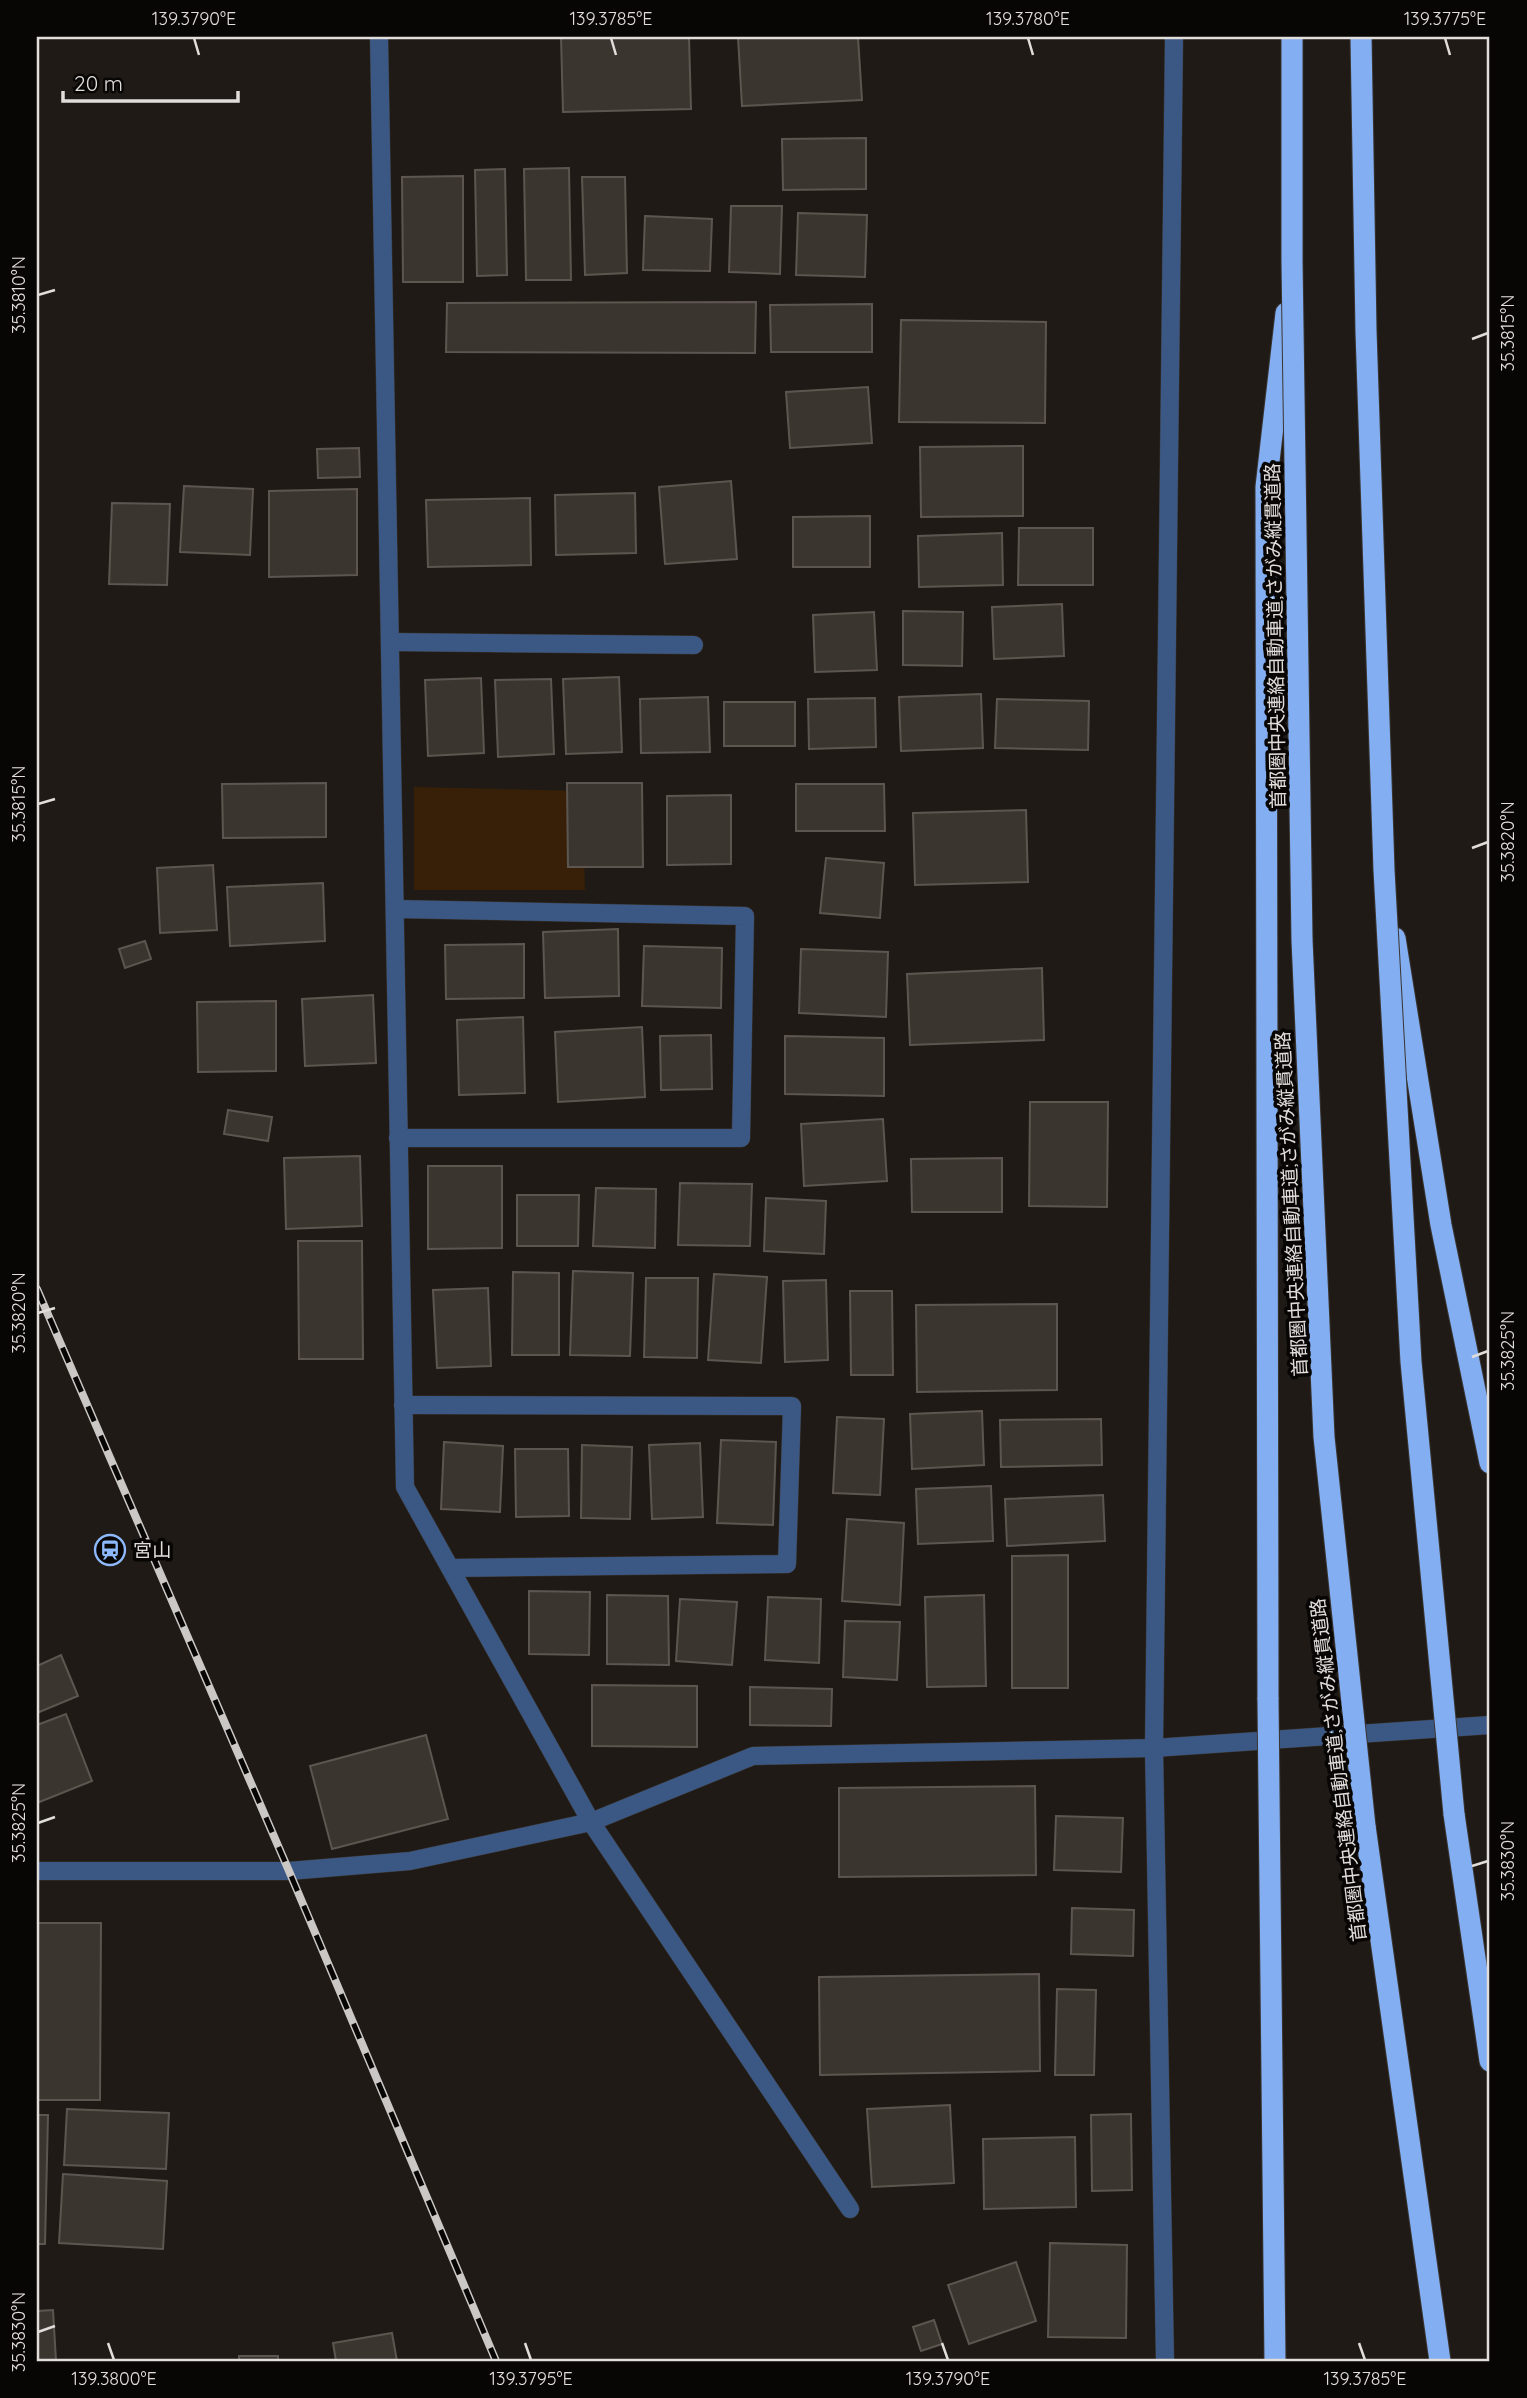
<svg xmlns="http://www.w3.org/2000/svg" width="1527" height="2398" font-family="Quicksand,'Noto Sans JP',sans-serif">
<rect width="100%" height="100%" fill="#1f1a15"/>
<polygon fill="#382008" points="414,787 582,791 585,890 414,890"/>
<g fill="#3b3530" stroke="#5d5650" stroke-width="2">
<polygon points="561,37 689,37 691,109 563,112"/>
<polygon points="738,37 858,37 862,100 742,106"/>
<polygon points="866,138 866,189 783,190 782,139"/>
<polygon points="569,168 571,280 526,280 524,169"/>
<polygon points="505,169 507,275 477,276 475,170"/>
<polygon points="463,176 463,282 403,282 402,177"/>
<polygon points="582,177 625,177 627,273 585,275"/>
<polygon points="731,206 782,206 780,274 729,272"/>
<polygon points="798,213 867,215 865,277 796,275"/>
<polygon points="645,216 712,219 710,271 643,270"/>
<polygon points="756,302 755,353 446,352 447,303"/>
<polygon points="872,304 872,352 771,352 770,305"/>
<polygon points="901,320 1046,322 1045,423 899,422"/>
<polygon points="868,387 872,443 790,448 786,392"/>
<polygon points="1023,446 1023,516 921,517 920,447"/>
<polygon points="359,448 360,477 318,478 317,449"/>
<polygon points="731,481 737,559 665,564 659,487"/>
<polygon points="184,486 253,489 250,555 180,552"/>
<polygon points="357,489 357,575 269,577 269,491"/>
<polygon points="635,493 636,553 556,555 555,495"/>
<polygon points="530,498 531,565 428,567 426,500"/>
<polygon points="112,503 170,504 167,585 109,584"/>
<polygon points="870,516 870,567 793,567 793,517"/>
<polygon points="1019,528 1093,528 1093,585 1018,585"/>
<polygon points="1002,533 1003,585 919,587 918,536"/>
<polygon points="1062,604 1064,656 994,659 992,607"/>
<polygon points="903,611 963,612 962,666 903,665"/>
<polygon points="874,612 877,670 815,672 813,615"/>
<polygon points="619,677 622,752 566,754 563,679"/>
<polygon points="481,678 484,753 428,756 425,680"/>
<polygon points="551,679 554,754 498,757 495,680"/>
<polygon points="981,694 983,748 901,751 899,697"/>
<polygon points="708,697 710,752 641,753 640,699"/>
<polygon points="875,698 876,747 809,749 808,699"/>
<polygon points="997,699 1089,701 1088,750 995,748"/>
<rect x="724" y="702" width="71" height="44"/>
<polygon points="326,783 326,837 223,838 222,784"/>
<polygon points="567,783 642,783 643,867 568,867"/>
<polygon points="796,784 884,784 885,831 796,831"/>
<polygon points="731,795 731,864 667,865 667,796"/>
<polygon points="1026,810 1028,882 915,885 913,813"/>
<polygon points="826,858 884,863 880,918 820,913"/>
<polygon points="213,865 217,930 160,933 157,868"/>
<polygon points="323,883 325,941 230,946 227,887"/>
<polygon points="618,929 619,996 545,998 543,932"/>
<polygon points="145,941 151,959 125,968 119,949"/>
<polygon points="524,944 524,998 446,999 445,945"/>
<polygon points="644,946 722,948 721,1008 642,1006"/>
<polygon points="801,949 888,952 886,1017 799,1013"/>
<polygon points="1042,968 1044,1040 910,1045 907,974"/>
<polygon points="373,995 376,1063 305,1066 302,999"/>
<polygon points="276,1001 276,1071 198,1072 197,1002"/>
<polygon points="523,1017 525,1093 459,1095 457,1020"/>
<polygon points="642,1027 645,1097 558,1102 555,1032"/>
<polygon points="711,1035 712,1089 661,1090 660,1036"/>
<polygon points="785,1036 884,1038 884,1096 785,1094"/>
<polygon points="1030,1102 1108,1102 1107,1207 1029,1206"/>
<polygon points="228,1110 272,1117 268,1141 224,1134"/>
<polygon points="883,1119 887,1181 804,1186 801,1124"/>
<polygon points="360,1156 362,1226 286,1229 284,1158"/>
<polygon points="1002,1158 1002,1212 912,1212 911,1159"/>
<polygon points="428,1166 502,1166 502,1248 428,1249"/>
<polygon points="680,1183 752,1184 750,1246 678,1245"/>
<polygon points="596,1188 656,1189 655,1248 593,1246"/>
<polygon points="517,1195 579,1195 578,1246 517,1246"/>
<polygon points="766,1198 826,1201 824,1254 764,1251"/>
<polygon points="298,1241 362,1241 363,1359 299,1359"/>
<polygon points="573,1271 633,1273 630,1356 570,1355"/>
<polygon points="513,1272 559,1273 559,1355 512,1355"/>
<polygon points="714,1274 767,1277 761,1363 708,1360"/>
<polygon points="646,1278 698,1278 697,1358 644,1357"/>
<polygon points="826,1280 828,1360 785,1362 783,1281"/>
<polygon points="488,1288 491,1366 437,1368 433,1290"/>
<polygon points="850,1291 892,1291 893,1375 851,1375"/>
<polygon points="1057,1304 1057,1390 917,1392 916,1305"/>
<polygon points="982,1411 984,1465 912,1469 910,1414"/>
<polygon points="837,1417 884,1419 880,1495 833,1493"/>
<polygon points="1101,1419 1102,1465 1001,1467 1000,1420"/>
<polygon points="721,1440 776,1442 773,1525 717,1523"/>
<polygon points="444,1442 503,1446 500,1512 441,1509"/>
<polygon points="700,1443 703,1517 652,1519 649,1445"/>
<polygon points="582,1445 632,1447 630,1519 581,1518"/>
<polygon points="515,1449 568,1449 569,1516 516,1517"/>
<polygon points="991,1486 993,1541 918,1544 916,1489"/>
<polygon points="1103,1495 1105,1541 1007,1546 1005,1499"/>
<polygon points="847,1519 904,1523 900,1605 842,1601"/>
<polygon points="1068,1555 1068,1688 1012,1688 1012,1556"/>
<polygon points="529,1591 590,1592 589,1655 529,1654"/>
<polygon points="607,1595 668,1596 669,1665 607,1664"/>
<polygon points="984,1595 986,1686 927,1687 925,1597"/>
<polygon points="768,1597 821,1599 819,1663 765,1660"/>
<polygon points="680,1599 737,1602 732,1665 676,1661"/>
<polygon points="845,1621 900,1622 897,1680 843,1677"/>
<polygon points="61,1655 78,1696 37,1713 37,1666"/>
<polygon points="592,1685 697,1686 697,1747 592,1746"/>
<polygon points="750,1687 832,1689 831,1726 750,1725"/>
<polygon points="66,1714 92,1781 37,1803 37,1725"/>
<polygon points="426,1735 448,1819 332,1849 310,1766"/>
<polygon points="1035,1786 1036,1875 839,1877 839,1788"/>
<polygon points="1056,1816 1123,1818 1121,1872 1054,1870"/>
<polygon points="1072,1908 1134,1910 1133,1956 1071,1954"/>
<polygon points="37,1923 101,1923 100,2100 37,2100"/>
<polygon points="1039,1974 1040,2071 820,2075 819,1977"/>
<polygon points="1057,1989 1096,1990 1094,2075 1055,2075"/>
<polygon points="950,2105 954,2183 872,2187 867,2109"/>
<polygon points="67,2109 169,2113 166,2169 64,2165"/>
<polygon points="1131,2114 1132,2190 1092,2191 1091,2115"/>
<polygon points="37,2115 48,2115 45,2244 37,2244"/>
<polygon points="1075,2137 1076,2207 984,2209 983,2139"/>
<polygon points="63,2174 167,2181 163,2249 59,2243"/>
<polygon points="1050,2243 1127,2245 1126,2338 1048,2337"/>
<polygon points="1016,2262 1036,2321 969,2344 948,2285"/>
<polygon points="53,2310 56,2361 37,2361 37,2311"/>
<polygon points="934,2320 942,2344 921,2351 913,2327"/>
<polygon points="392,2333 397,2361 336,2361 333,2343"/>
<rect x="239" y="2356" width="39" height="5"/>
</g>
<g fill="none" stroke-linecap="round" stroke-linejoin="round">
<g stroke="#3a3531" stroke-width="19">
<g id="minor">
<polyline points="379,37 405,1487 591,1822 850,2209"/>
<polyline points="390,642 694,645"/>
<polyline points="395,909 745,916 741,1138 398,1138"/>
<polyline points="403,1405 792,1406 787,1564 450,1568"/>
<polyline points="37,1871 289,1871 410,1861 591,1822 753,1756 1154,1748 1490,1725"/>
<polyline points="1165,2361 1154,1748 1174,37"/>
</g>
</g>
<g stroke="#3a3531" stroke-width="23">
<g id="highway">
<polyline points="1395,938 1441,1225 1490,1463"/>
<polyline points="1268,1699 1266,487 1286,313"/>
<polyline points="1454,1814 1490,2061"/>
<polyline points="1365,1826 1440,2361"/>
</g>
</g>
<use href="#minor" stroke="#3b5884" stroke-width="18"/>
<use href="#highway" stroke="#83aef1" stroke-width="21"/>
<g stroke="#cbc7c4" stroke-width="8">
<polyline id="rail" points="37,1289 289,1871 496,2361"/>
</g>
<use href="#rail" stroke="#070604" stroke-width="5" stroke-dasharray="16" stroke-linecap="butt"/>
<g stroke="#3a3531" stroke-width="23" stroke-linecap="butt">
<g id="highway-bridge">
<polyline points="1292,37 1292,261 1302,940 1324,1437 1365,1826"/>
<polyline points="1361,37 1366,331 1384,870 1411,1362 1454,1814"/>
<polyline points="1268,1699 1275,2361"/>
</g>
</g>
<use href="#highway-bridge" stroke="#83aef1" stroke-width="21"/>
</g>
<path fill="none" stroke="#e1ddda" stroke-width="2.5" d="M194 38 199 55M611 38 616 55M1028 38 1033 55M1445 38 1450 55M38 295 55 290M1472 339 1488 333M38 804 55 799M1472 848 1488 842M38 1313 55 1308M1472 1357 1488 1351M38 1823 55 1817M1472 1866 1488 1861M38 2332 55 2326M108 2343 114 2360M525 2343 531 2360M942 2343 948 2360M1359 2343 1365 2360"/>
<defs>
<g id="station-ring" transform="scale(1.575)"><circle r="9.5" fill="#070604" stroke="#8db9fc" stroke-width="1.5"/><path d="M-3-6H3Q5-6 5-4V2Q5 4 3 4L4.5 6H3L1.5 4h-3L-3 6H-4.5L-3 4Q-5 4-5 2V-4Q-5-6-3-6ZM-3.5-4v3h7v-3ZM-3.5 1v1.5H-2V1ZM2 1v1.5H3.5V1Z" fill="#8db9fc"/></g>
</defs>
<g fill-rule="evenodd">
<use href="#station-ring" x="110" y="1550"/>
</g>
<g text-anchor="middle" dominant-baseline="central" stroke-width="7" stroke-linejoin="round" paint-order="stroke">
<g font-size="19" fill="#e1ddda" stroke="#070604">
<text transform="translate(1275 636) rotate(-91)">首都圏中央連絡自動車道;さがみ縦貫道路</text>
<text transform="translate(1291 1204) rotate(-93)">首都圏中央連絡自動車道;さがみ縦貫道路</text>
<text transform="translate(1338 1770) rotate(-97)">首都圏中央連絡自動車道;さがみ縦貫道路</text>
</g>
<g font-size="19" fill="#e1ddda" stroke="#070604" text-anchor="start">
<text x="133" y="1550">宮山</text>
</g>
</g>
<rect width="1527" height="2398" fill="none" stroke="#070604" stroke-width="77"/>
<path d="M63 91v10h175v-10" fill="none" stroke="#e1ddda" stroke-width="3.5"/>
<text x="74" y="91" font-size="21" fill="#e1ddda" stroke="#070604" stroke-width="5" paint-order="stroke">20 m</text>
<rect x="38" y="38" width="1450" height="2322" fill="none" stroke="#e1ddda" stroke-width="2.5"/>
<g font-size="18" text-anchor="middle" fill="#e1ddda">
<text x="194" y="25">139.3790°E</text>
<text x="611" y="25">139.3785°E</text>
<text x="1028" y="25">139.3780°E</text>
<text x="1445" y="25">139.3775°E</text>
<text transform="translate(19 295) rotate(-90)" y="6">35.3810°N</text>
<text transform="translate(1508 333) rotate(-90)" y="6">35.3815°N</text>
<text transform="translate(19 804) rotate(-90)" y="6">35.3815°N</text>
<text transform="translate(1508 842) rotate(-90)" y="6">35.3820°N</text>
<text transform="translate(19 1313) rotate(-90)" y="6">35.3820°N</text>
<text transform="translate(1508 1351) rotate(-90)" y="6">35.3825°N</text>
<text transform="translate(19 1823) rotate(-90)" y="6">35.3825°N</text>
<text transform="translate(1508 1861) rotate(-90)" y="6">35.3830°N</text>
<text transform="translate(19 2332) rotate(-90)" y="6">35.3830°N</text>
<text x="114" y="2385">139.3800°E</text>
<text x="531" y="2385">139.3795°E</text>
<text x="948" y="2385">139.3790°E</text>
<text x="1365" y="2385">139.3785°E</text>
</g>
</svg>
